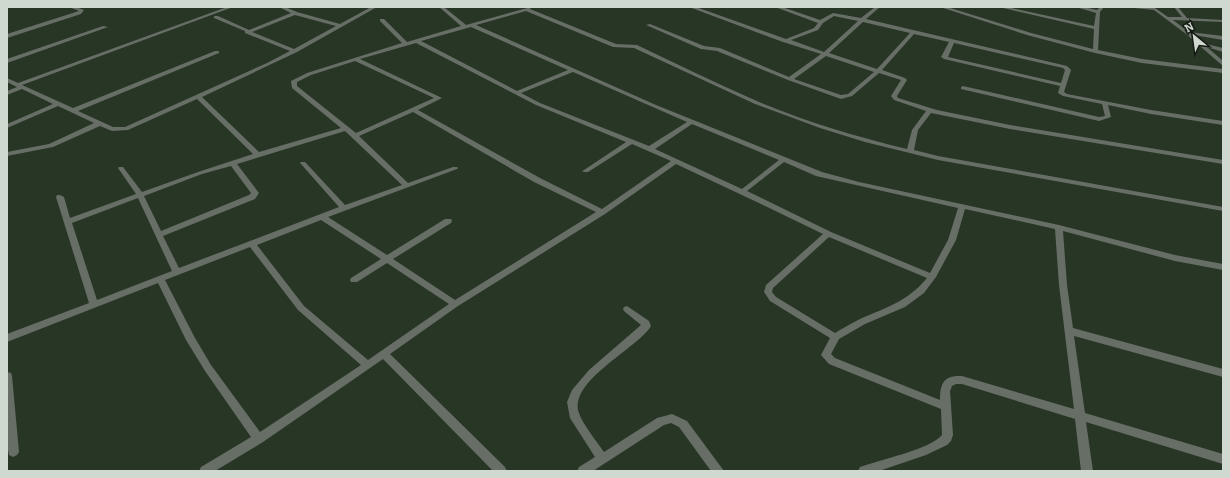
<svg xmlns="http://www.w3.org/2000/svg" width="1230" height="478" font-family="Bitter,serif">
<rect width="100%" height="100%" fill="#283626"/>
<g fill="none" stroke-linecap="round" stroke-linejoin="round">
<g fill="#676e66" fill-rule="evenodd">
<polygon points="69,7 76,7 84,10 81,14 7,38 7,34 79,11"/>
<path d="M227 7H233L22 85 73 108 215 51H219V53L78 111 113 127H125L267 63 290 51 245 33V31L214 18V16H218L249 30 291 13 279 7H285L297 12 340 24 371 7H377L297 52 202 97 259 152 341 128 292 88 291 81 307 73 402 43 380 21V19H384L407 42 461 26 439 7H444L466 25 531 7 530 9 616 44 637 45C677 64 718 84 759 102 807 122 857 137 907 149L912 130 926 111 894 100 891 96 901 80 879 73 852 96 841 99 788 80 717 51 701 49 646 25 650 24 704 46 720 48 789 77 821 54 783 42 689 7H696L786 39 814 28 818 23 775 7H782L820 20 833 13 861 18 875 7H880L866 19 1067 66 1071 70 1064 92 1067 94 1151 110 1223 121V125L1151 114 1108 105 1111 117 1099 121 961 89V87L963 86 1099 117 1105 116 1102 104 1063 96 1058 93 1060 86 944 59 941 57 949 42 914 34 882 70 905 78 907 80 897 96 898 98 937 110 1010 125 1223 160V164L1010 129 931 113 918 130 914 150 938 156 1223 207V211L938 160 865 142 820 128 755 104 634 48 613 47 526 11 476 25 656 105 822 172 859 182 1059 225 1175 255 1223 264V270L1175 261 1063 231 1067 285 1073 328 1223 369V377L1074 336 1085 413 1223 454V464L1086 422 1093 471H1081L1075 419 962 384H956L952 386 950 391 953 435 951 441 947 445 926 455 879 471H858L860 467C879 460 931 449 942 435L941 409 829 364 821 355 830 338 770 301 764 292 766 285 823 234 761 204 676 164 605 214 458 306 390 354 505 467 507 471H493L383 359 263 442 215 471H199L201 467 251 437 205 371 186 340 158 283 7 342V334L89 303 56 197 57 195H60L64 197 70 218 136 194 118 168 119 167H123L142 192 198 172 253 154 197 99 128 130 112 131 100 126 53 147 7 156V152L49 144 94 123 58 106 7 128V124L53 104 22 89 7 95V91L17 87 7 82V78L18 83ZM295 15 336 26 294 49 252 32ZM834 16 858 21 824 52 791 40 818 30 823 23ZM863 22 910 33 877 69 829 53ZM471 27 568 70 517 91 421 41ZM416 43 536 105 626 142 584 170 582 171 584 172H588L632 144 671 161 602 209 540 178 418 110 442 98 360 59ZM954 43 1063 68 1065 70 1061 83 948 57ZM826 56 874 72 848 94 841 95 794 79ZM355 61 434 98 356 133 297 86V82L311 75ZM573 72 687 122 649 146 540 103 521 93ZM413 112 534 182 596 212 455 300 393 259 451 223 452 221 451 219H445L387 255 328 217 457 169 458 168 457 167H453L408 183 359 136ZM692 124 779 160 742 189 655 149ZM345 131 402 185 345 205 305 162H301L300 163 301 164 339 207 179 268 163 236 255 199 259 193 237 164ZM784 162 816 176 958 208 948 240 930 273 831 232 747 191ZM231 166 251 193 249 195 161 231 144 196 202 174ZM138 198 172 271 97 300 72 223ZM965 209 1055 229 1059 285 1074 409 962 376C944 375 940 383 940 400L835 358 831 354 839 339 865 324 905 307 924 293 936 277 956 240ZM321 220 381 259 351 278 350 280 351 282H357L387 263 449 304 368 360 304 306 257 245ZM829 237 927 278C907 302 887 307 860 319 852 323 843 328 835 333L776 297 772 292 773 288ZM250 247 298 310 361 365 260 432 211 365 195 338 165 280Z"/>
<polygon points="940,7 947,7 1031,33 1093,49 1094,29 999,7 1007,7 1094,26 1096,13 1076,7 1084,7 1097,10 1100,7 1104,7 1100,12 1098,50 1142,59 1223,69 1223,73 1142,63 1095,53 1027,35"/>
<polygon points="1132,7 1155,8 1168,17 1182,17 1174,7 1178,7 1187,18 1223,20 1223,22 1173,20 1189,32 1223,36 1223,40 1194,35 1202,43 1223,48 1223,52 1207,47 1223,61 1223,66 1186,34 1154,10 1134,8"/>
<polygon points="103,26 108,27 7,63 7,59"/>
<path d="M627 306 649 321 651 326C637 349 568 381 579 413 582 423 597 442 604 452L657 418 672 414 687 421 724 471H711L679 427 671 423 664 425 593 471H577L579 467 595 457 570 418 567 402 572 390 589 370 641 325 624 311 623 309 624 307Z"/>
<polygon points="7,372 11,373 12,376 19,452 17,455 13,457 9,455 7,445"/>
</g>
</g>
<rect width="1230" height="478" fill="none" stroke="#d0d9cf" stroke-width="16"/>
<g transform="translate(1194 36) rotate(331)" stroke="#151b14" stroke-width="3" paint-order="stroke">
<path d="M0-3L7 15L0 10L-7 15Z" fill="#d0d9cf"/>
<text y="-6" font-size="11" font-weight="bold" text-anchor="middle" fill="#d0d9cf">N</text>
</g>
</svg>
